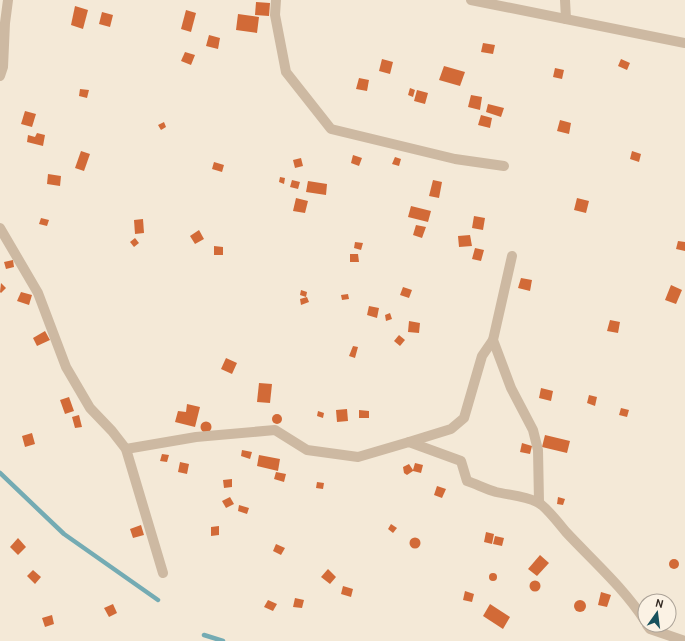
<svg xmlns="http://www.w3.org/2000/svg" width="685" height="641" font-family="Cabin,sans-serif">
<rect width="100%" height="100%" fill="#f4e9d7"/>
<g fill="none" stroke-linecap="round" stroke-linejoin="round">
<g stroke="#74abb3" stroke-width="4.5">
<polyline points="0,473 64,534 158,600"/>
<polyline points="204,635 223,641"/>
</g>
</g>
<g fill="#d26a37">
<polygon points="256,2 270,3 269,16 255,15"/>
<polygon points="75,6 88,10 83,29 71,25"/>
<polygon points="186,10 196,13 191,32 181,29"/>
<polygon points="102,12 113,15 110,27 99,24"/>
<polygon points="238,14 259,17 257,33 236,30"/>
<polygon points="209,35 220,38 218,49 206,46"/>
<polygon points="483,43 495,45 493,54 481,52"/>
<polygon points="185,52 195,55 191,65 181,61"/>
<polygon points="382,59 393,62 390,74 379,71"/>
<polygon points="621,59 630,63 627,70 618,66"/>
<polygon points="444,66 465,72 460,86 439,80"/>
<polygon points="555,68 564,70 562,79 553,77"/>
<polygon points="359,78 369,80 367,91 356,89"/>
<polygon points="410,88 415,90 413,97 408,95"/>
<polygon points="80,89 89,90 87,98 79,96"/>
<polygon points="417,90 428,93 425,104 414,101"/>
<polygon points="471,95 482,97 480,110 468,107"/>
<polygon points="488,104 504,108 501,117 486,112"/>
<polygon points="25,111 36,114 32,127 21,124"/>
<polygon points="481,115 492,118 490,128 478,125"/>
<polygon points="560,120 571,123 569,134 557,131"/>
<polygon points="164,122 166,127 161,130 158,125"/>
<polygon points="37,133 45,135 43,146 27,142 28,135 35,137"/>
<polygon points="81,151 90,154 84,171 75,168"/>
<polygon points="632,151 641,154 639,162 630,159"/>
<polygon points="353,155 362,158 359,166 351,163"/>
<polygon points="395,157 401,159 399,166 392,164"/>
<polygon points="301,158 303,166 295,168 293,160"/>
<polygon points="214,162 224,165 222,172 212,169"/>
<polygon points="48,174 61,176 60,186 47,184"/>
<polygon points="280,177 285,178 284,184 279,182"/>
<polygon points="292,180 300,182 298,189 290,187"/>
<polygon points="433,180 442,182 439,198 429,196"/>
<polygon points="308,181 327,184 326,195 306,192"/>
<polygon points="296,198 308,201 305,213 293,211"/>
<polygon points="577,198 589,201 586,213 574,210"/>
<polygon points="411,206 431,211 428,222 408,217"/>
<polygon points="474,216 485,218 483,230 472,228"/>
<polygon points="41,218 49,220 47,226 39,224"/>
<polygon points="143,219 144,233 135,234 134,220"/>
<polygon points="416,225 426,227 422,238 413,235"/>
<polygon points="199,230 204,239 195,244 190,236"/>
<polygon points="470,235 472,246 459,247 458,236"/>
<polygon points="135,238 139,243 134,247 130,242"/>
<polygon points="678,241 685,242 685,251 676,249"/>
<polygon points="355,242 363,243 361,250 354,248"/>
<polygon points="214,246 223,247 223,255 214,255"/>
<polygon points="475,248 484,250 481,261 472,259"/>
<polygon points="350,254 358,254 359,262 350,262"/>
<polygon points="13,260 14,267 6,269 4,262"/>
<polygon points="521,278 532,280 530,291 518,288"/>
<polygon points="1,283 6,288 1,293 0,292"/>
<polygon points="671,285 682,290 676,304 665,300"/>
<polygon points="403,287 412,290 409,298 400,295"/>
<polygon points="301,290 307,292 306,297 300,295"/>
<polygon points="21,292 32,295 29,305 17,301"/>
<polygon points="348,294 349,299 342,300 341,295"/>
<polygon points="307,297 309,302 301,305 300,299"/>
<polygon points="369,306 379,308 377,318 367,315"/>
<polygon points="390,313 392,319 386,321 385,315"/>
<polygon points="610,320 620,322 618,333 607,331"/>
<polygon points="409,321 420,323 419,333 408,332"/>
<polygon points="45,331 50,340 37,346 33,338"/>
<polygon points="399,335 405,340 400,346 394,341"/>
<polygon points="353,346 358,347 355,358 349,356"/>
<polygon points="226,358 237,363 232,374 221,369"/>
<polygon points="259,383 272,384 270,403 257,402"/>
<polygon points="541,388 553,391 551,401 539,398"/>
<polygon points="589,395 597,397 595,406 587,403"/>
<polygon points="69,397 74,411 65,414 60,400"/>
<polygon points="187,404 200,407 195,427 175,422 178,411 186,412"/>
<polygon points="621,408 629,410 627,417 619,415"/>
<polygon points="347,409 348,421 337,422 336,410"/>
<polygon points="359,410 369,411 369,418 359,418"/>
<polygon points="318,411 324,413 323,418 317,416"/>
<circle cx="277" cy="419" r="5"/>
<polygon points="79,415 82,427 75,428 72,417"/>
<circle cx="206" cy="427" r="5.5"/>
<polygon points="32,433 35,444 25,447 22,436"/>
<polygon points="545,435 570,441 567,453 542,447"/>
<polygon points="522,443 532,446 530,454 520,452"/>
<polygon points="242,450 252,452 250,459 241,456"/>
<polygon points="162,454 169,455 167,462 160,461"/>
<polygon points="259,455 280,459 278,471 257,466"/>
<polygon points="180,462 189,464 187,474 178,472"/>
<polygon points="415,463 423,465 421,473 413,471 407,475 404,473 403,467 409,464 413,470"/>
<polygon points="276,472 286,474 284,482 274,479"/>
<polygon points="232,479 232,487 224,488 223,480"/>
<polygon points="317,482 324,483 323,489 316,488"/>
<polygon points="437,486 446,489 442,498 434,495"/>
<polygon points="230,497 234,504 226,508 222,501"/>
<polygon points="558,497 565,499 563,505 557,504"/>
<polygon points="239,505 249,508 247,514 238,511"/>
<polygon points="391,524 397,528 393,533 388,529"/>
<polygon points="141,525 144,535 133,538 130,529"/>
<polygon points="219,526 219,535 211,536 211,527"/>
<polygon points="486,532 494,534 492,544 484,542"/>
<polygon points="495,536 504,538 502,546 493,544"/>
<circle cx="415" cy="543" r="5.5"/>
<polygon points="18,538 26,547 18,555 10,547"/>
<polygon points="276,544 285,548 281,555 273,551"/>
<polygon points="540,555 549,563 537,576 528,569"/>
<circle cx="674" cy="564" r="5"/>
<polygon points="328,569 336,577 330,584 321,577"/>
<polygon points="33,570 41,577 35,584 27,576"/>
<circle cx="493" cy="577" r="4"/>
<circle cx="535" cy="586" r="5.5"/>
<polygon points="343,586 353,589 351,597 341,594"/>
<polygon points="465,591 474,594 472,602 463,600"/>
<polygon points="601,592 611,595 607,607 598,605"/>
<polygon points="295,598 304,600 302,608 293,607"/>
<polygon points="268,600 277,604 273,611 264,607"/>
<circle cx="580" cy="606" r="6"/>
<polygon points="113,604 117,613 109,617 104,608"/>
<polygon points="490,604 510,617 503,629 483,616"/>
<polygon points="52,615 54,624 45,627 42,618"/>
</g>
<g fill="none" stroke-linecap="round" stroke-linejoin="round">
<g stroke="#cdb9a2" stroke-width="10">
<polyline points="276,0 275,15 286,72 331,129 455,159 504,166"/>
<polyline points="471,0 685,43"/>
<polyline points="565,0 566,19"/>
<polyline points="0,76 3,67 5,23 8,0"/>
<polyline points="0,228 38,293 66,367 90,408 112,431 126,449 163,573"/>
<polyline points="512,256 493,340 511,388 533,430 538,450 539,502"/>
<polyline points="409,442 451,429 464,418 482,356 493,340"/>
<path d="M126 449 196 437 275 430 307 450 358 457 409 442 461 461 467 481C476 484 486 489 496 492 509 495 525 496 537 502 545 505 560 525 566 532 593 561 624 588 645 621"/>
<polyline points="647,625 650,629 685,641"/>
</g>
</g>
<g transform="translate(657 613) rotate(14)"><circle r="19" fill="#fbf2e4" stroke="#aca398"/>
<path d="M0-3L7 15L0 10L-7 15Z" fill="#17515c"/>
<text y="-6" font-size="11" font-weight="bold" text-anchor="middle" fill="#362c25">N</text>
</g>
</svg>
